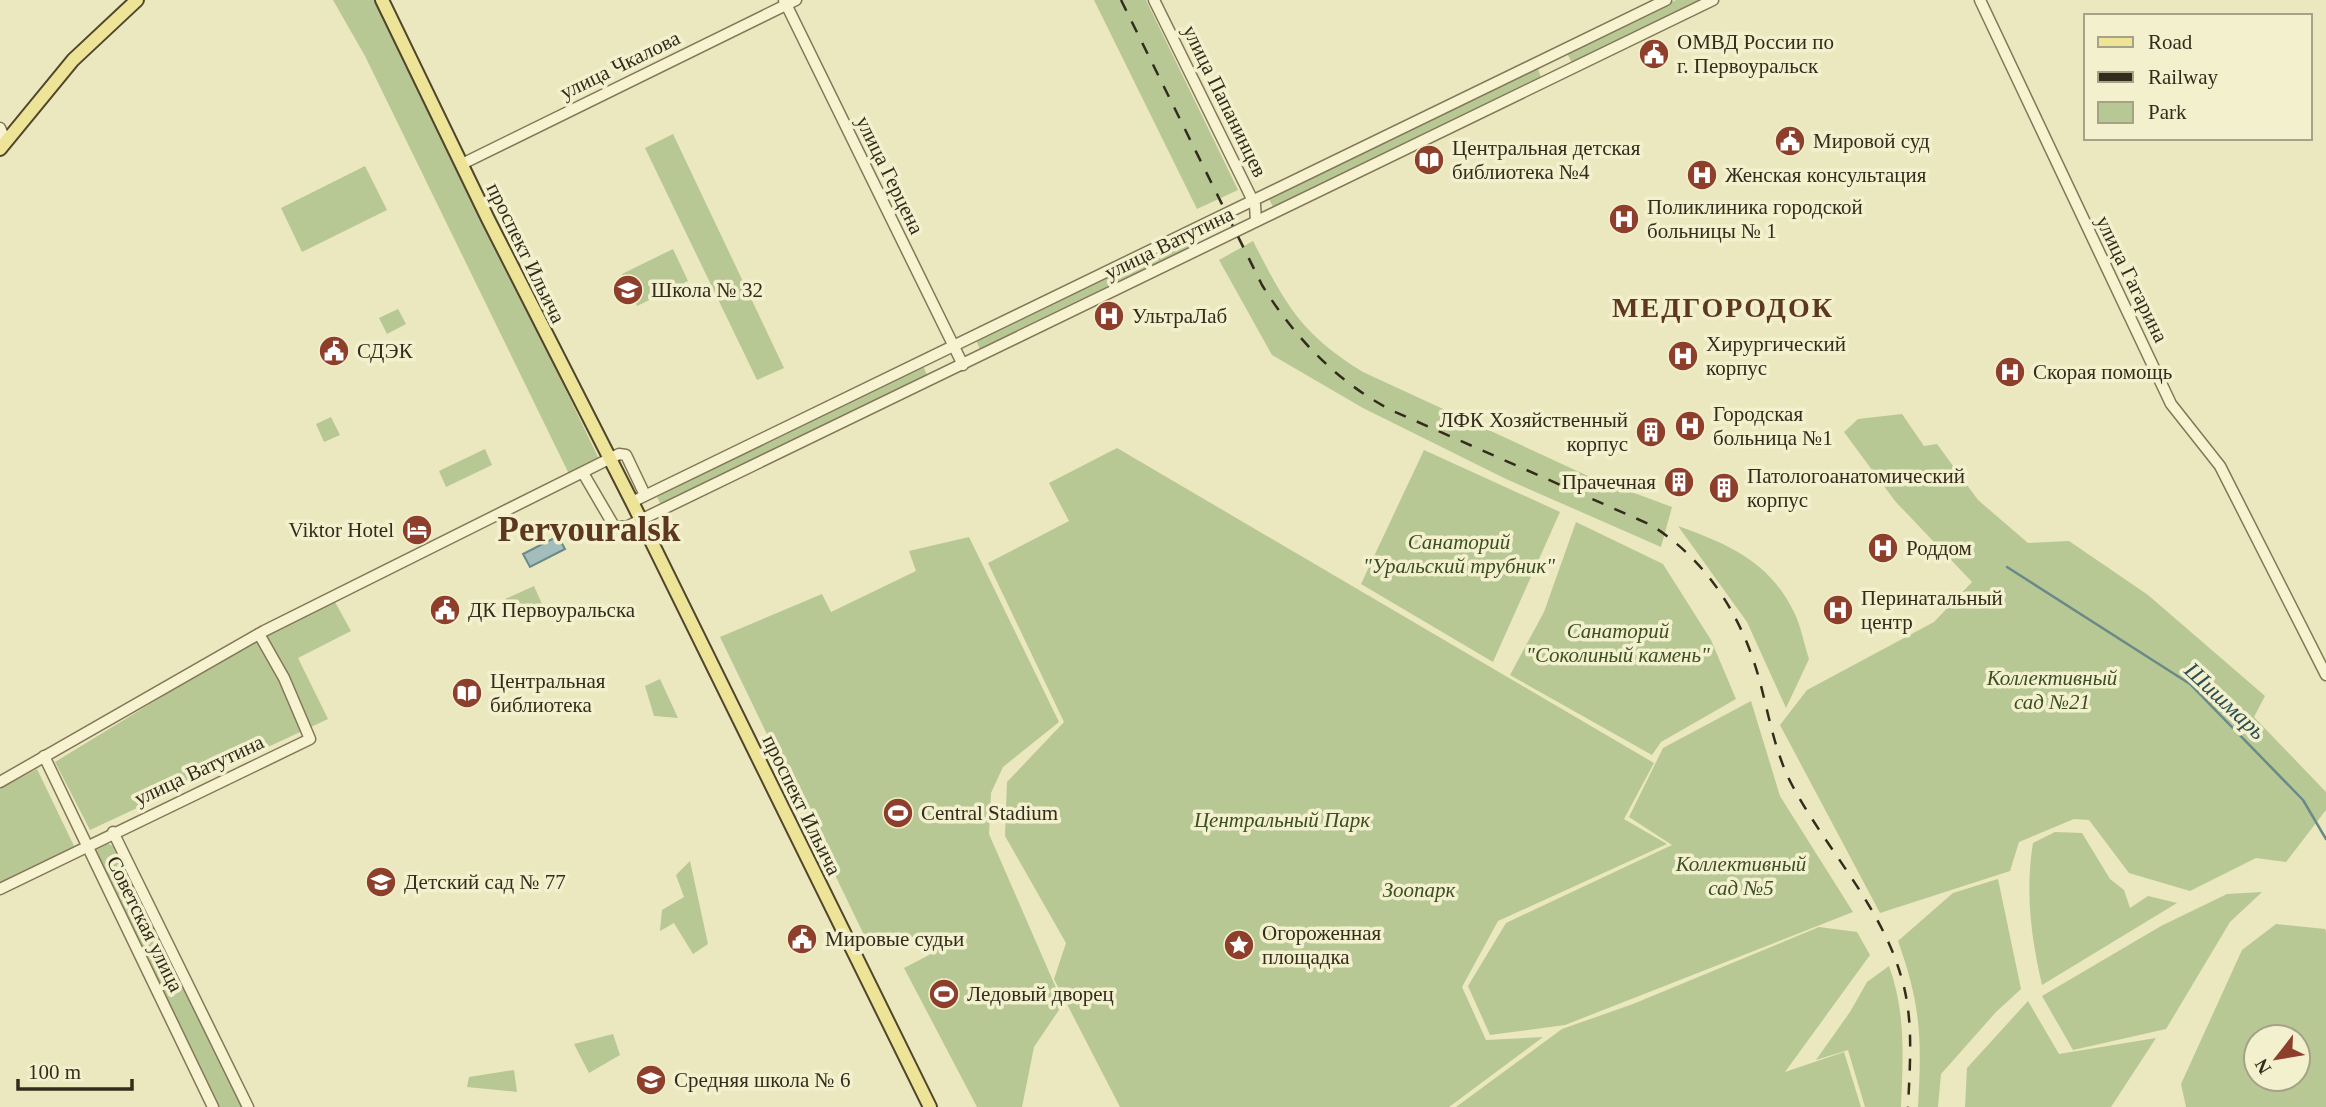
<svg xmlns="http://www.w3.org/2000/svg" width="2326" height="1107" font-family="'Times New Roman',serif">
<rect width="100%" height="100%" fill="#ebe7bf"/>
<g fill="#b7c894" fill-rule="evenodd">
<polygon points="333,0 378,0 599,459 569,474 365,56"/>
<polygon points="1094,0 1146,0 1238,190 1197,209"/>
<polygon points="1676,0 1703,0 1572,63 1567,53"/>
<polygon points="1538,69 1542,80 1274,209 1269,199"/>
<polygon points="673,134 784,368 757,380 645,148"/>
<polygon points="365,166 387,210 302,252 281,208"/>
<polygon points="1188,237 1193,249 981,352 976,340"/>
<path d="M1253 241C1286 305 1300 333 1363 372L1588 476 1672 507 1661 547 1506 479 1363 408 1272 355 1219 260Z"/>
<polygon points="673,249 688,281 637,306 622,274"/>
<polygon points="398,309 406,324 387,334 379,318"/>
<polygon points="923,366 929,379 662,507 657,497"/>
<polygon points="1902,414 1924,446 1937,444 1978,500 2028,543 2069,541 2148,595 2265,696 2254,717 2326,792 2326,810 2286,862 2256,858 2190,891 2129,873 2089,820 2074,819 2019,842 2010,871 1880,913 1780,725 1807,690 1934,622 1972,582 1895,501 1844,432 1858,419"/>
<polygon points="331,417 340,435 324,442 316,424"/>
<polygon points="1117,448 1654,763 1624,819 1667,844 1498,921 1462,987 1486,1040 1543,1037 1449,1107 1120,1107 1054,979 1066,943 1005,836 1007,782 1064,722 988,563 1069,521 1049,483"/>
<polygon points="485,449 492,465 446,487 439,471"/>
<polygon points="1424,450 1560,512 1493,662 1361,584"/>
<polygon points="1576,522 1663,564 1711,640 1736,699 1661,742 1652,755 1510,675 1544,612"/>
<path d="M1678 526C1728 544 1769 561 1794 612 1801 626 1804 644 1809 659L1786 708 1747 622Z"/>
<polygon points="969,537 1059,722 1003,767 991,793 989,834 1063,1004 1034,1047 1022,1107 977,1107 904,968 933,953 923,932 885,950 865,937 720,637 822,594 831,612 916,571 909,551"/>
<polygon points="534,586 542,604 514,617 505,599"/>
<polygon points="335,602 351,631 298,658 328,719 90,830 55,762 248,644"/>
<polygon points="660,679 678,718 654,716 645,686"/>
<polygon points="1751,701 1780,796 1853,912 1565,1025 1490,1035 1468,986 1506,923 1672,845 1629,817 1663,748"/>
<polygon points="37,769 74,846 0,882 0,789"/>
<path d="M2055 832 2082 833 2110 879 2124 890 2130 908 2148 896 2177 903 2042 985C2031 937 2025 892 2033 843Z"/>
<polygon points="105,842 113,846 242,1107 217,1107 92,848"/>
<polygon points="690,861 708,944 693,954 674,923 660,931 662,910 684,897 676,875"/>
<path d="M1998 879 2021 989 1996 1012 1941 1074 1938 1107H1918C1922 1040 1921 1005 1898 941L1953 893Z"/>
<polygon points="2262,892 2230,922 2166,1029 2073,1050 2042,996 2161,926 2227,894"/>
<path d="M2276 924 2325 929 2326 932V1107H2186L2181 1084 2242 950ZM2298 1037V1079H2256V1037Z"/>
<polygon points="1819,927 1857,932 1870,955 1785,1072 1844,1052 1861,1107 1456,1107 1562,1029 1633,1004"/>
<path d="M1889 966C1906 1012 1903 1059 1901 1107H1865L1848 1050 1816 1060 1850 1012 1867 982Z"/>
<polygon points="2028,1001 2059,1054 2156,1038 2111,1107 1965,1107 1967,1068"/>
<polygon points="613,1034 620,1055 589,1073 574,1044"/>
<polygon points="514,1070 517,1092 467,1087 469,1077"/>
</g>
<polygon fill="#a2bdbb" stroke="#6a8a89" stroke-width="2" points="558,536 565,549 530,567 523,554"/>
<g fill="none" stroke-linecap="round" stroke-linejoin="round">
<polyline stroke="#6a8a89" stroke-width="2.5" points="2007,567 2190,684 2303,800 2326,839"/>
<g stroke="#837758" stroke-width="13">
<g id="minor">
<polyline points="784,0 963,365"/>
<polyline points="1154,0 1255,205 1256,221"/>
<polyline points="1980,0 2171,404 2220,466 2326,675"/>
<polyline points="0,128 6,141"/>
<polyline points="462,164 796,0"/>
<polyline points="583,473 614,526 626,527 1713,0"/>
<polyline points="632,502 1666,0"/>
<polyline points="44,756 213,1107"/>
<polyline points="0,782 264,631 619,454 626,455 645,495"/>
<polyline points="113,832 248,1107"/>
<polyline points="0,889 310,739 284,678 259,634"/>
</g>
</g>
<g stroke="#50452d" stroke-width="16">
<g id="major">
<polyline points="382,0 488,219 632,502 930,1107"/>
<polyline points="0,149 73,60 137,0"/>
</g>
</g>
<use href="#minor" stroke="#f7f3d1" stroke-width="10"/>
<use href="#major" stroke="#eee498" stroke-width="12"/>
<path stroke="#332c1c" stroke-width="2.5" stroke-dasharray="12 12" stroke-linecap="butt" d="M1121 0 1262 285C1294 337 1338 383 1393 411L1651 525C1708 561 1743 618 1760 682 1769 716 1775 752 1791 783 1825 848 1880 904 1901 976 1914 1018 1910 1063 1908 1107"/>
</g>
<defs>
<g id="civic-disc" transform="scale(1.575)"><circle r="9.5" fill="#8e3f2c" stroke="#f3f0ce"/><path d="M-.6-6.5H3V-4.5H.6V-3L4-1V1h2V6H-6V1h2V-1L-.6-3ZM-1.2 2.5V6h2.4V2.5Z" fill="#fff"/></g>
<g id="library-disc" transform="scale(1.575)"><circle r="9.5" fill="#8e3f2c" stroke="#f3f0ce"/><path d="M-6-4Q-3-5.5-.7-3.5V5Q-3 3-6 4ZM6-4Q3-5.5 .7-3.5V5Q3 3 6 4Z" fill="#fff"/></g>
<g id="hospital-disc" transform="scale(1.575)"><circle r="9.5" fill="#8e3f2c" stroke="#f3f0ce"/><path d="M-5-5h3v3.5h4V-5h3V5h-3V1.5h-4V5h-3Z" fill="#fff"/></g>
<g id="school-disc" transform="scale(1.575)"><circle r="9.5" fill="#8e3f2c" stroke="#f3f0ce"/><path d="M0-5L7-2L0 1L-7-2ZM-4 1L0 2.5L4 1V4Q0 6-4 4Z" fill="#fff"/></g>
<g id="building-disc" transform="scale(1.575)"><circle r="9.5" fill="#8e3f2c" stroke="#f3f0ce"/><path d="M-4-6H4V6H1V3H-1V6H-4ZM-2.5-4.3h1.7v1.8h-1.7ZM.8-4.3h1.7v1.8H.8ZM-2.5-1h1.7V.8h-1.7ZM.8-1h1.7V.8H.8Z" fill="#fff"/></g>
<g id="hotel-disc" transform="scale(1.575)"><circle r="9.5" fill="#8e3f2c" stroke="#f3f0ce"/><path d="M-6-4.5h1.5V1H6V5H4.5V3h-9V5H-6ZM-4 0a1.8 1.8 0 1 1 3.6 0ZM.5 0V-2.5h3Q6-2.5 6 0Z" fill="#fff"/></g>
<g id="stadium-disc" transform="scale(1.575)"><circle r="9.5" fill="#8e3f2c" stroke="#f3f0ce"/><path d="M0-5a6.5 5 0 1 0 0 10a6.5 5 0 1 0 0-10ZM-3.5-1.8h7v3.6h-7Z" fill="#fff"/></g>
<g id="sight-disc" transform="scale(1.575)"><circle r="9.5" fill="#8e3f2c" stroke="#f3f0ce"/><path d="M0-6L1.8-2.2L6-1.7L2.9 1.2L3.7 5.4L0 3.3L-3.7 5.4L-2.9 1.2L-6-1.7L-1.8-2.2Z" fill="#fff"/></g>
</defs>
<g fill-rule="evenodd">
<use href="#civic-disc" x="1654" y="54"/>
<use href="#civic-disc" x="1790" y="141"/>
<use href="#library-disc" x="1429" y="160"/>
<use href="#hospital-disc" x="1702" y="175"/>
<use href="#hospital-disc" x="1624" y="219"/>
<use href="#school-disc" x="628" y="290"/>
<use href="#hospital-disc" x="1109" y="316"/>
<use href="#civic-disc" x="334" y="351"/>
<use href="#hospital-disc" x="1683" y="356"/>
<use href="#hospital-disc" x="2010" y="372"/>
<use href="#hospital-disc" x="1690" y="426"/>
<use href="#building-disc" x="1651" y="432"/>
<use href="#building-disc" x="1679" y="482"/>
<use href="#building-disc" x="1724" y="488"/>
<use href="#hotel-disc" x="417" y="530"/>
<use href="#hospital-disc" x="1883" y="548"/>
<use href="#civic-disc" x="445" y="610"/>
<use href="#hospital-disc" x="1838" y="610"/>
<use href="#library-disc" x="467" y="693"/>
<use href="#stadium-disc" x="898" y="813"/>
<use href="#school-disc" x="381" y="882"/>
<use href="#civic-disc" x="802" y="939"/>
<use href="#sight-disc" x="1239" y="945"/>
<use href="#stadium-disc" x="944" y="994"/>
<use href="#school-disc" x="651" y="1080"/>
</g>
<g text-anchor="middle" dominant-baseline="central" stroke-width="7" stroke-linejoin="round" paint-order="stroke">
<g font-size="21" fill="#332c1c" stroke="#f3f0ce" text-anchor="start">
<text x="1677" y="42">ОМВД России по<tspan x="1677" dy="24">г. Первоуральск</tspan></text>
<text x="1813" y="141">Мировой суд</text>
<text x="1452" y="148">Центральная детская<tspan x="1452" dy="24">библиотека №4</tspan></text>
<text x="1725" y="175">Женская консультация</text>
<text x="1647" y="207">Поликлиника городской<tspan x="1647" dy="24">больницы № 1</tspan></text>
<text x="651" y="290">Школа № 32</text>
<text x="1132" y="316">УльтраЛаб</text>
<text x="1706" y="344">Хирургический<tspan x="1706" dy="24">корпус</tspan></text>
<text x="357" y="351">СДЭК</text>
<text x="2033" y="372">Скорая помощь</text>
<text x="1713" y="414">Городская<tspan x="1713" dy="24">больница №1</tspan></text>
<text x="1628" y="420" text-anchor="end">ЛФК Хозяйственный<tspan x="1628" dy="24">корпус</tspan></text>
<text x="1747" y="476">Патологоанатомический<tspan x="1747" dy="24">корпус</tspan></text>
<text x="1656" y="482" text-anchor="end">Прачечная</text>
<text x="394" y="530" text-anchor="end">Viktor Hotel</text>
<text x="1906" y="548">Роддом</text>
<text x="1861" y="598">Перинатальный<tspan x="1861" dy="24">центр</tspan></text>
<text x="468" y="610">ДК Первоуральска</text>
<text x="490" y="681">Центральная<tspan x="490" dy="24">библиотека</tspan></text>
<text x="921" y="813">Central Stadium</text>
<text x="404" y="882">Детский сад № 77</text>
<text x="1262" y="933">Огороженная<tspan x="1262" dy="24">площадка</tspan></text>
<text x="825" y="939">Мировые судьи</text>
<text x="967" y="994">Ледовый дворец</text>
<text x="674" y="1080">Средняя школа № 6</text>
</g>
<g font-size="21" fill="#332c1c" stroke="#f3f0ce">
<text transform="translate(620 65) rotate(-26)">улица Чкалова</text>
<text transform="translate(1225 101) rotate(64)">улица Папанинцев</text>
<text transform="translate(890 175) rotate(64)">улица Герцена</text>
<text transform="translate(1169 243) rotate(-26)">улица Ватутина</text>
<text transform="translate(526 253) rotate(64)">проспект Ильича</text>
<text transform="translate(2132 279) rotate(64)">улица Гагарина</text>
<text transform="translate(199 770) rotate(-25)">улица Ватутина</text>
<text transform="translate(802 805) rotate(64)">проспект Ильича</text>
<text transform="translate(145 924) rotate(64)">Советская улица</text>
</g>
<g font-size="21" font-style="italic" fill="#3b4e24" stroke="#f3f0ce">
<text x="1459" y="542">Санаторий<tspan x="1459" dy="24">"Уральский трубник"</tspan></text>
<text x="1618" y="631">Санаторий<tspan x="1618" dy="24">"Соколиный камень"</tspan></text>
<text x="2052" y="678">Коллективный<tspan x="2052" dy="24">сад №21</tspan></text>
<text x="1282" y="820">Центральный Парк</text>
<text x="1741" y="864">Коллективный<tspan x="1741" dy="24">сад №5</tspan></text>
<text x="1419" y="890">Зоопарк</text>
</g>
<g font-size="23" font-style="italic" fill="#2c4d52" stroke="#f3f0ce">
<text transform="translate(2225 701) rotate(43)">Шишмарь</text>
</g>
<g font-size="28" font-weight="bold" letter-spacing="2" fill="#5d381e" stroke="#f3f0ce">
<text x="1723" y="307">МЕДГОРОДОК</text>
</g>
<g font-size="35" font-weight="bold" fill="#5d381e" stroke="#f3f0ce">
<text x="589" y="529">Pervouralsk</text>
</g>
</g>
<rect x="2084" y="14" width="228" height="126" fill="#f3f0ce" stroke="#a6a287" stroke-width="2"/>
<rect x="2098" y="37" width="35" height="10" fill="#eee498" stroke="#a6a287" stroke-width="2"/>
<text x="2148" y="49" font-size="21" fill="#332c1c">Road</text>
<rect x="2098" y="72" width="35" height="10" fill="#332c1c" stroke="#a6a287" stroke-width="2"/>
<text x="2148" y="84" font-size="21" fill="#332c1c">Railway</text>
<rect x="2098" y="102" width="35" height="21" fill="#b7c894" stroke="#a6a287" stroke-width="2"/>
<text x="2148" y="119" font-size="21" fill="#332c1c">Park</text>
<g transform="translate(2277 1058) rotate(239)"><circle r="33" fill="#f3f0ce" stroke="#a6a287" stroke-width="2"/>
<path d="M0-5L12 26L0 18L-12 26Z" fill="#8e3f2c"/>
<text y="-10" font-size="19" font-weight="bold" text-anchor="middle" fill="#332c1c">N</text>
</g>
<path d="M18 1079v10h114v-10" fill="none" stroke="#332c1c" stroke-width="3.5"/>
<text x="28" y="1079" font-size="21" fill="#332c1c" stroke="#f3f0ce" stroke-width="5" paint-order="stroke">100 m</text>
</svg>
